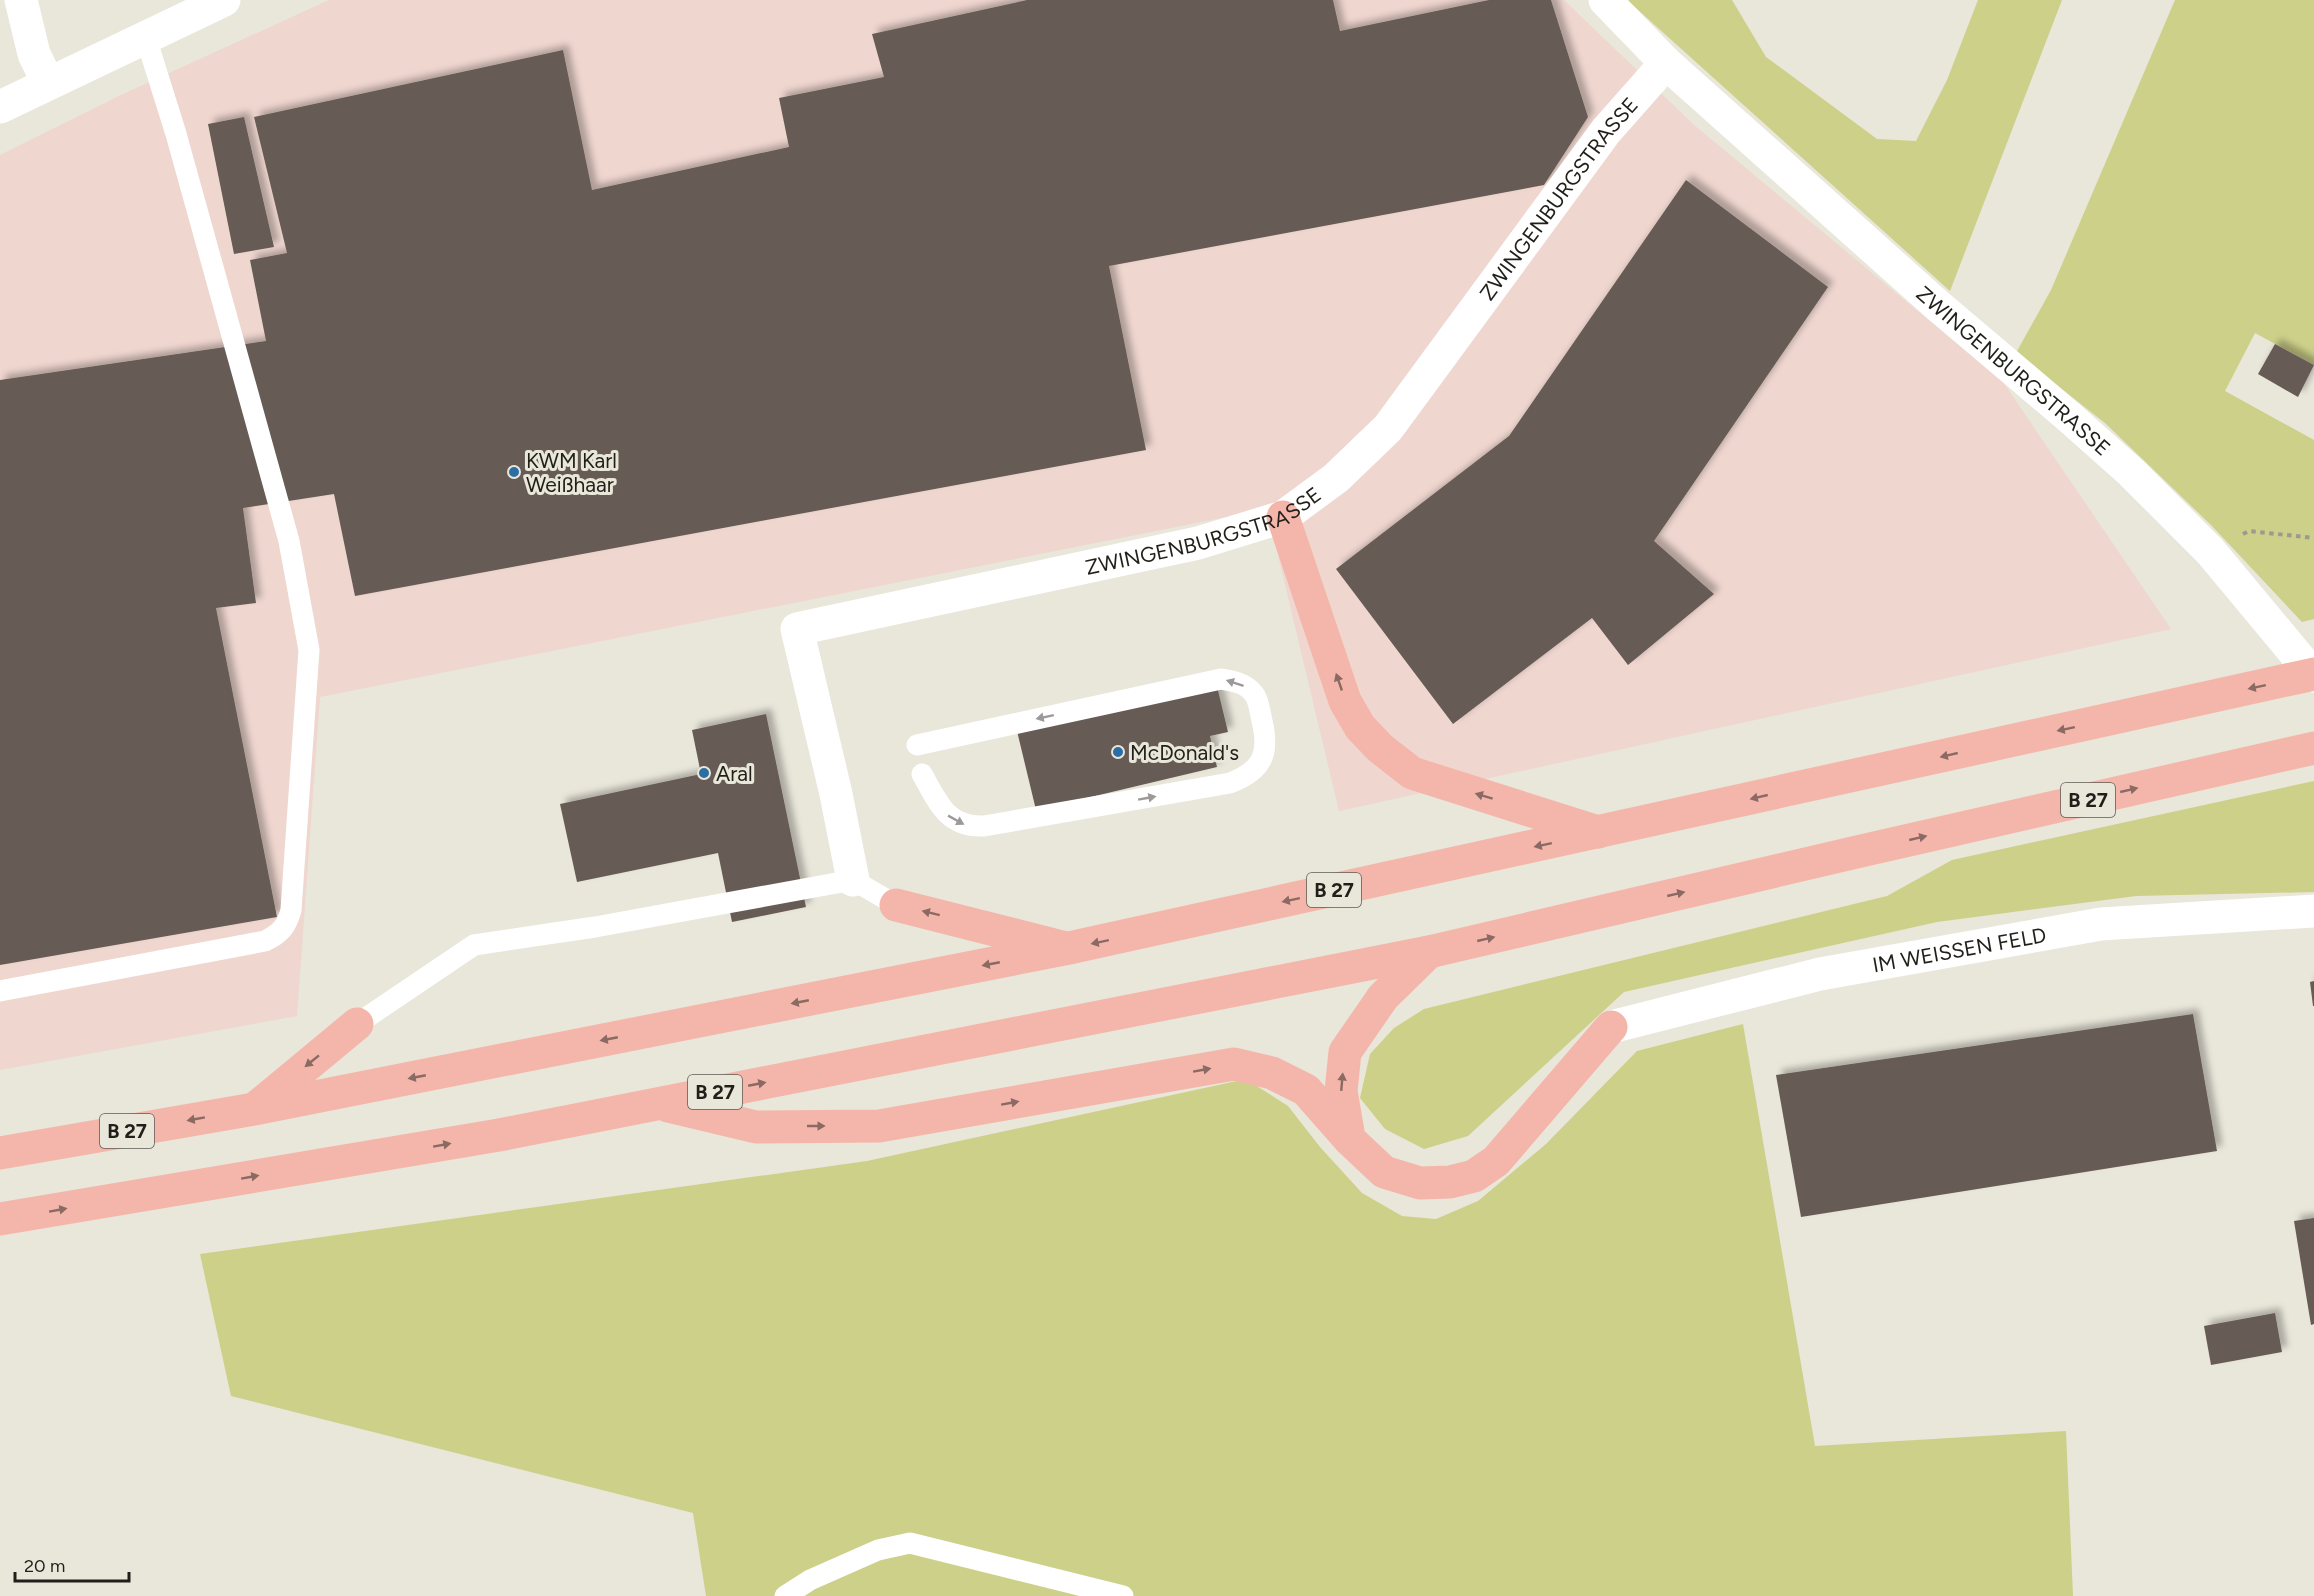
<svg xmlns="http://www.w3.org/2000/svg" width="2314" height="1596" font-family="Figtree,sans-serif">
<defs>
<filter id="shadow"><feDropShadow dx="5.5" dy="-5.5" stdDeviation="3" flood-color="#0004"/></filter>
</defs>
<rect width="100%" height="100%" fill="#e9e6da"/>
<polygon fill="#efd6cf" points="329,0 1564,0 1694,125 2003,382 2171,629 1339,811 1267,509 320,697 297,1016 0,1070 0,155 119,96"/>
<g fill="#cdd089">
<polygon points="1627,0 1732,0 1766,57 1877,139 1916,141 1947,80 1978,0 2062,0 1950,291"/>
<polygon points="2175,0 2314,0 2314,365 2255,333 2225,391 2314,440 2314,619 2302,622 2211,525 2105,423 2016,353 2051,290"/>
<polygon points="2314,781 2314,892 2136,896 1937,922 1624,992 1468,1136 1424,1149 1385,1129 1360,1098 1370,1054 1394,1028 1424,1009 1887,896 1952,860"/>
<polygon points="1743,1024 1815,1446 2066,1431 2073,1596 706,1596 693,1513 231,1396 200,1254 867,1161 1246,1079 1288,1106 1320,1147 1362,1193 1402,1216 1436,1219 1478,1201 1546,1144 1637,1051"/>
</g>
<g fill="#665c55" filter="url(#shadow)">
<polygon points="1027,0 1333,0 1340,31 1489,0 1551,0 1588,117 1544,185 1109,266 1146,450 355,596 334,494 243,508 256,603 216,608 277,917 0,965 0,380 266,341 250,260 287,253 254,117 563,50 592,190 789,147 779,98 884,77 872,34"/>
<polygon points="244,117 274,247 234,254 208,124"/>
<polygon points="1686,180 1828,287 1654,541 1714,594 1628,665 1592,618 1453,724 1336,569 1509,436"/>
<polygon points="2275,344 2314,365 2298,397 2258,374"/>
<polygon points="1216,682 1228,732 1210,736 1217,767 1036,810 1017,731"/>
<polygon points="766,714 806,907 732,922 718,853 577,882 560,804 701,774 692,730"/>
<polygon points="2314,981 2314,1006 2313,1006 2310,982"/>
<polygon points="2193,1014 2217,1151 1801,1217 1776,1075"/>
<polygon points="2314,1218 2314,1324 2311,1325 2294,1221"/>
<polygon points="2275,1313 2282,1352 2211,1365 2204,1326"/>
</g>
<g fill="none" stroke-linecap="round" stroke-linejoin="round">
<polyline stroke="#9c9a90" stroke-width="4" stroke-dasharray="4.5 4.5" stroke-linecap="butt" points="2243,534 2249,531 2314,538"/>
<g stroke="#fff" stroke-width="21">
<path d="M917 745 1221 679C1233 681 1246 683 1254 694 1259 700 1260 713 1262 721 1270 754 1262 771 1230 783L984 826C947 828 938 802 922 774"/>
<path d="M0 991 265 941C280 934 287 926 291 910L309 650 289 541 176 134 146 38"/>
<polyline points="357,1024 474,945 595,927 853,880 896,905"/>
<polyline points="785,1596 810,1580 878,1550 910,1543 1123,1596"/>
</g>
<g stroke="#fff" stroke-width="33">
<polyline points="21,0 34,54 48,83"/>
<path id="s1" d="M1605 0 1666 63 1936 304 2068 416 2131 472 2210 551 2314 676"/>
<polyline points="0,107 224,0"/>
<path id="s2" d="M853 880 836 794 797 629 1198 543 1283 517 1336 478 1388 428 1606 131 1666 63"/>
<path id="s3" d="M1611 1027 1820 974 2101 924 2314 911"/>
</g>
<g stroke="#f4b6ab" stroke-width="33">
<polyline points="1283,517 1345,701 1360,727 1380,748 1412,773 1598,832"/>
<polyline points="896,905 1062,947"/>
<polyline points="258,1106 357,1024"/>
<polyline points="668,1106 756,1127 879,1126 1234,1064 1272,1073 1306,1090 1350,1140 1384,1172 1420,1183 1450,1182 1474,1176 1496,1161 1611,1027"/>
<polyline points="1349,1138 1341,1091 1345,1052 1383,997 1429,952"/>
<polyline points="0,1153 254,1109 1069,948 2314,674"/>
<polyline points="0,1219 499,1135 1429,952 1861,851 2314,748"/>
</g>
</g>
<defs><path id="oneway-solid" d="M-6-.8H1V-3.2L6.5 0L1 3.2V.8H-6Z" transform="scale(1.5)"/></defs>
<g fill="#8a6a62">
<use href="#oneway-solid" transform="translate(1339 682) rotate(-109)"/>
<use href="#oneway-solid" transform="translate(2257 687) rotate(168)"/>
<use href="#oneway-solid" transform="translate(2066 729) rotate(168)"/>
<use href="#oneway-solid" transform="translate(1949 755) rotate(167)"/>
<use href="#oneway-solid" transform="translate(2129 790) rotate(-13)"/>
<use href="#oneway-solid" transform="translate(1484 796) rotate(-163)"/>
<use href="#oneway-solid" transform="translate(1759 797) rotate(167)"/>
<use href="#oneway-solid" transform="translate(1918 838) rotate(-13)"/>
<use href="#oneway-solid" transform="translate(1543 845) rotate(168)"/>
<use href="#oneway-solid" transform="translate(1676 894) rotate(-13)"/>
<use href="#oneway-solid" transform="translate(1291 900) rotate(168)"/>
<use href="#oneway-solid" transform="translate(931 913) rotate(-166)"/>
<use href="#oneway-solid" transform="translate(1486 939) rotate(-13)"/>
<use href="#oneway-solid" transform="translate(1100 942) rotate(168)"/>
<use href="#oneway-solid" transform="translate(991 964) rotate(169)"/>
<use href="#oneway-solid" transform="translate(800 1002) rotate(169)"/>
<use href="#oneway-solid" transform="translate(609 1039) rotate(169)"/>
<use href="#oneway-solid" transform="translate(312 1061) rotate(141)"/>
<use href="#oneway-solid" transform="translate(1202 1070) rotate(-10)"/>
<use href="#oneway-solid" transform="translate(417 1077) rotate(169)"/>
<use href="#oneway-solid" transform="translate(1342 1082) rotate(-85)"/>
<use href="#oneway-solid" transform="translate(757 1084) rotate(-11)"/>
<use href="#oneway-solid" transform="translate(1010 1103) rotate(-10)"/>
<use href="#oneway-solid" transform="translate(196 1119) rotate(170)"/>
<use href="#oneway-solid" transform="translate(816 1126)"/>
<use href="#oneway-solid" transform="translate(442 1145) rotate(-10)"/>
<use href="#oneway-solid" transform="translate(250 1177) rotate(-10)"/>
<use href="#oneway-solid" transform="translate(58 1210) rotate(-10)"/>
</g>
<g fill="#9b9a98">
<use href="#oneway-solid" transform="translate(1235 683) rotate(-162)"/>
<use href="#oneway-solid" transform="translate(1045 717) rotate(168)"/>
<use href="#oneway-solid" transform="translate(1147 798) rotate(-10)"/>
<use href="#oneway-solid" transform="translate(956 820) rotate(29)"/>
</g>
<g fill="#2b6ea4" stroke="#e9e6da" stroke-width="2">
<circle cx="514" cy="472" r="6"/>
<circle cx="1118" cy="752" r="6"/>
<circle cx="704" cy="773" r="6"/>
</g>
<g text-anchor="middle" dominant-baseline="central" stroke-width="6" stroke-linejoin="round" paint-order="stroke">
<g fill="#e9e6da" stroke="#5c5b54" stroke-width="1.5">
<rect x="2061" y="783" width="54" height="34" rx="4.5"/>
<rect x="1307" y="873" width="54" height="34" rx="4.5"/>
<rect x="688" y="1075" width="54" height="34" rx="4.5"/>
<rect x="100" y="1114" width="54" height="34" rx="4.5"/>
</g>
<g font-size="20" font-weight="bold" fill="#201f1a">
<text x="2088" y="800">B 27</text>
<text x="1334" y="890">B 27</text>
<text x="715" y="1092">B 27</text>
<text x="127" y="1131">B 27</text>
</g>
<g font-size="21" fill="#201f1a" stroke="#e9e6da">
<text stroke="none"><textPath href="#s2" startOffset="1180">ZWINGENBURGSTRASSE</textPath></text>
<text stroke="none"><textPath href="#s1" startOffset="552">ZWINGENBURGSTRASSE</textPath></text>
<text stroke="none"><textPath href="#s2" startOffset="676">ZWINGENBURGSTRASSE</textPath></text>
<text stroke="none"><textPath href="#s3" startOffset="357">IM WEISSEN FELD</textPath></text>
</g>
<g font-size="21" fill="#201f1a" stroke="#e9e6da" text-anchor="start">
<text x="526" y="460">KWM Karl<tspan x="526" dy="24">Weißhaar</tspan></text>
<text x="1130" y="752">McDonald's</text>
<text x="716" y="773">Aral</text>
</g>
</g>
<path d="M15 1572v9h114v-9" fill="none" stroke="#201f1a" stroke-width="3"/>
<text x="24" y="1572" font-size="18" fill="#201f1a" stroke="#e9e6da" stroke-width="4.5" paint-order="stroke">20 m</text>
</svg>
